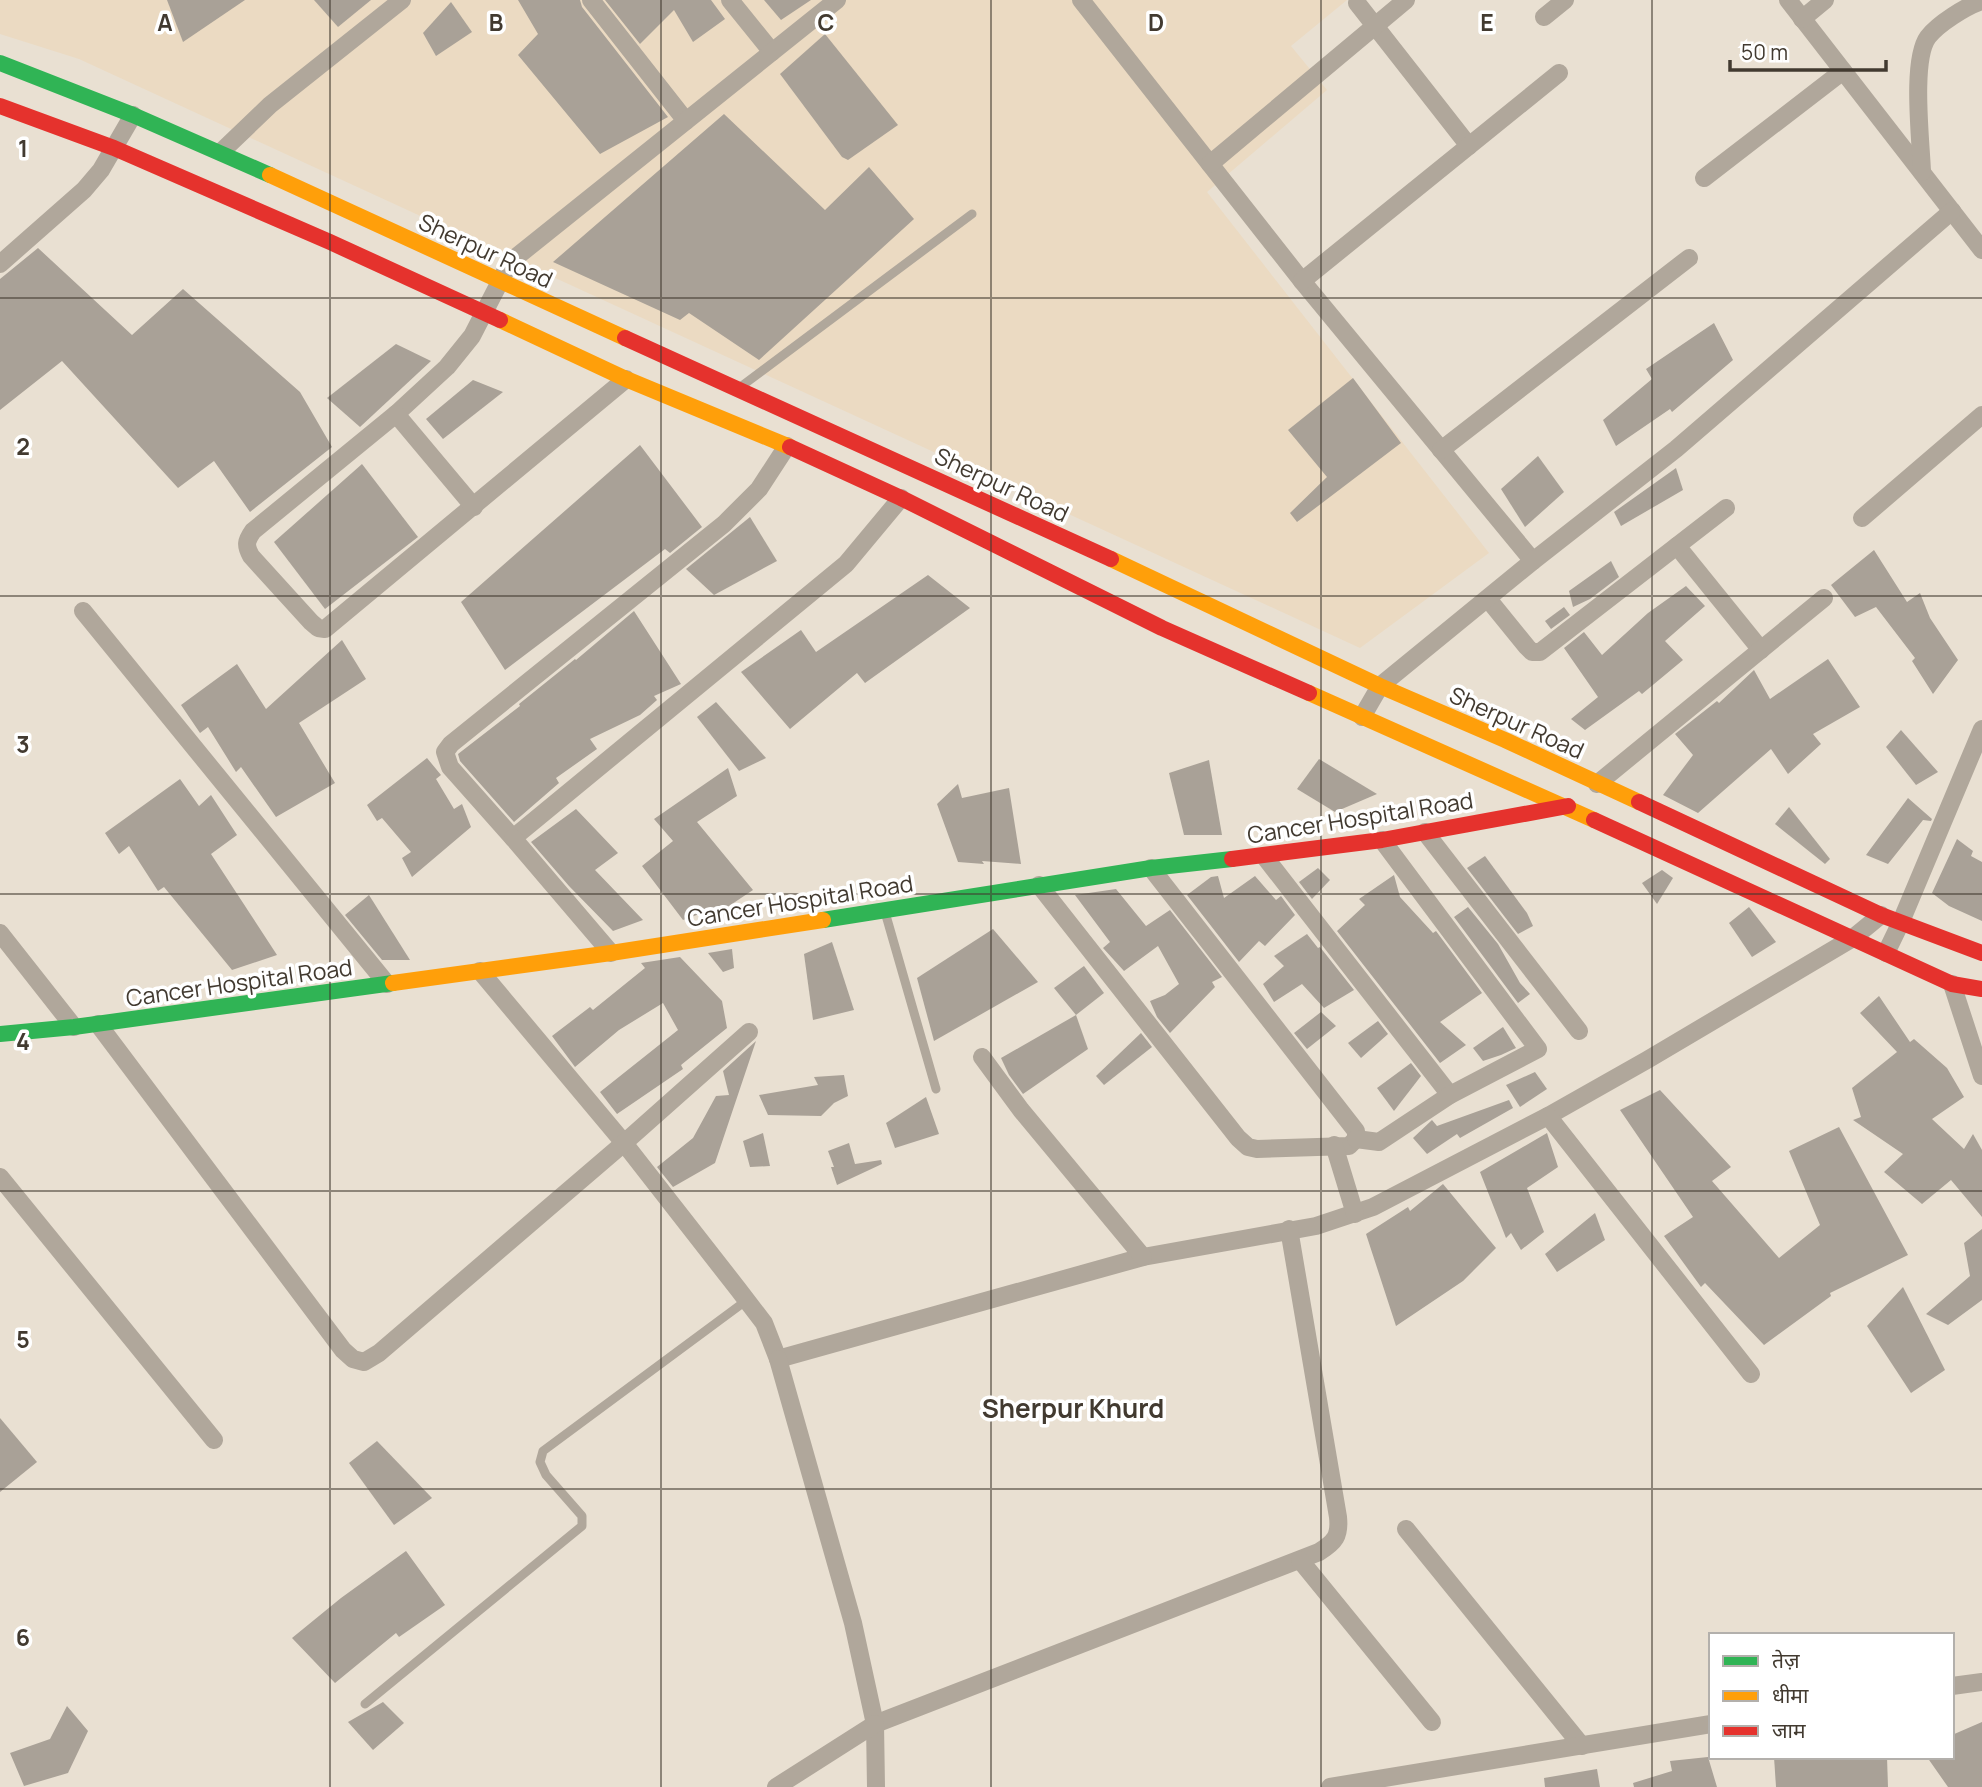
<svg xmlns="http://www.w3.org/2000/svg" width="1982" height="1787" font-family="Manrope,'Noto Sans Devanagari',sans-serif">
<rect width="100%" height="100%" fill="#e9e0d2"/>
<polygon fill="#ebdac2" points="0,0 1347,0 1291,46 1327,90 1207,192 1489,553 1360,648 79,59 0,34"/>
<g fill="#a9a197">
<polygon points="167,0 245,0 183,42"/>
<polygon points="314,0 371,0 338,27"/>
<polygon points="518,0 580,0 582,7 668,117 600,154 518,55 538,34"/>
<polygon points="605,0 711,0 725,19 693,42 674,10 640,44"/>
<polygon points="764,0 811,0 781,20"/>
<polygon points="451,2 472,32 436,56 423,33"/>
<polygon points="825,34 898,125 848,160 842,157 780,74"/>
<polygon points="724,114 825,210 869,167 914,219 759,360 689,313 680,320 553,262"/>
<polygon points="38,248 132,335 183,289 300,392 332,447 250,512 214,461 178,488 62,361 0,410 0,279"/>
<polygon points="1714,323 1733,360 1672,412 1670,409 1616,446 1603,420 1652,379 1646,369"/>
<polygon points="396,344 431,361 360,427 327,398"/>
<polygon points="1353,378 1401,443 1297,522 1290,513 1327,477 1288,430"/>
<polygon points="473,380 503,392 443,439 426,419"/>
<polygon points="640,445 702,527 670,553 665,549 505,670 461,602"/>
<polygon points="1538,456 1564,492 1525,527 1501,489"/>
<polygon points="362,464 418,537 325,609 274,542"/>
<polygon points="1676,468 1683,490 1621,526 1614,512"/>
<polygon points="750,517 777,561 714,595 686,569"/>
<polygon points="1874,550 1907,602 1920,593 1930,618 1958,660 1933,694 1912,661 1915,658 1876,607 1855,617 1831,585"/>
<polygon points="1611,561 1619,577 1590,599 1573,607 1569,591"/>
<polygon points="928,575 970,608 865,683 857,673 790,729 741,672 801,630 816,652"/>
<polygon points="1686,586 1705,606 1665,641 1683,660 1642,694 1639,691 1585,730 1571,719 1598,697 1564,648 1584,632 1602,655 1648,613"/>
<polygon points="1564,607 1570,615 1551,629 1545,621"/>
<polygon points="634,611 681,684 654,696 657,700 640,715 590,739 597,749 556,778 559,783 514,822 460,761 458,754 520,706 519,704 575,659 576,660"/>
<polygon points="342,640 366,679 299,723 335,783 276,817 241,767 236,772 208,727 200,733 181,705 237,664 266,709"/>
<polygon points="1828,659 1860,707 1813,734 1821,744 1788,774 1771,749 1698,813 1663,795 1693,755 1675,734 1717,701 1719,703 1754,670 1770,699"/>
<polygon points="716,702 766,758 739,771 697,717"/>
<polygon points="1901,730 1938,772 1916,785 1886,747"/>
<polygon points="427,758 441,775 436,779 454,809 462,804 471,827 412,877 402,858 411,852 382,818 377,821 367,805"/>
<polygon points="1319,759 1377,794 1335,812 1297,789"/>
<polygon points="1209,760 1222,835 1184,835 1169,773"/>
<polygon points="728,768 737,796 697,822 753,890 726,908 724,905 683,920 642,866 673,841 654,819"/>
<polygon points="180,779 199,806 211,795 237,835 211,854 277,955 232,970 164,887 158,891 129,846 119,854 105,833"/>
<polygon points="958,784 962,798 1009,788 1021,864 982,861 984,864 958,862 937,804"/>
<polygon points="1908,798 1932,819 1931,821 1923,820 1888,864 1866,855"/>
<polygon points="1789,807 1830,859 1825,864 1775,824"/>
<polygon points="576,809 618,853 595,870 643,920 613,931 569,886 531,842"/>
<polygon points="1957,839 1973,851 1971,856 1982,862 1982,921 1949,906 1932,893"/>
<polygon points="1485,856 1527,913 1533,926 1518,934 1467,868"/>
<polygon points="1318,868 1330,880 1312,899 1299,882"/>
<polygon points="1662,870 1673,878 1657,904 1642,883"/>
<polygon points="1394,875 1400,897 1433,933 1436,931 1482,993 1440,1022 1466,1045 1440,1063 1337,931 1365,905 1359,899"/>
<polygon points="1218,876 1224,898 1255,876 1276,900 1281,896 1295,915 1265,946 1259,941 1239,962 1187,895 1211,877"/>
<polygon points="1116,889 1146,926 1170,910 1222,977 1212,982 1215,987 1170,1033 1157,1017 1150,1001 1165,995 1179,984 1158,946 1124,971 1103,948 1110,942 1075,895"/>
<polygon points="369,895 410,960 382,960 345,915"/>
<polygon points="1468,907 1498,944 1520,983 1530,994 1518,1003 1454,917"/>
<polygon points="1749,907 1776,942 1752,957 1729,923"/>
<polygon points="993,929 1038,982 934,1041 917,978"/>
<polygon points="1307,934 1318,948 1320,947 1354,990 1324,1008 1302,984 1274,1002 1263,984 1284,966 1274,956"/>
<polygon points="832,942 854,1010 813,1020 804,954"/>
<polygon points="732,949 734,968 723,972 708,953"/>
<polygon points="680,957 722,1001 727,1028 681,1065 683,1069 617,1114 600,1092 678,1030 663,1003 619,1030 575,1067 552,1036 590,1007 593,1010 645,968 641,963"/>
<polygon points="1084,966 1104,993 1076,1015 1054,988"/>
<polygon points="1879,996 1910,1042 1914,1039 1947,1068 1964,1097 1932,1119 1964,1149 1973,1134 1982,1150 1982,1217 1951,1180 1922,1204 1884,1172 1903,1154 1853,1120 1861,1117 1852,1088 1897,1052 1860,1013"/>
<polygon points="1321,1012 1336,1026 1307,1049 1294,1033"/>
<polygon points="1076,1015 1088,1049 1023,1094 1009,1075 1001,1058"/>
<polygon points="1378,1021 1388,1034 1361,1058 1348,1043"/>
<polygon points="1503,1027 1516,1048 1501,1055 1483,1061 1473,1048"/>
<polygon points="1141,1033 1152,1047 1104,1085 1096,1076"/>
<polygon points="756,1041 715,1163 673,1187 657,1167 693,1138 716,1096 729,1095 723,1071"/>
<polygon points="1411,1063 1421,1076 1394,1111 1377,1088"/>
<polygon points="1535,1072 1547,1089 1520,1107 1506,1085"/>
<polygon points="844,1075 848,1096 834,1103 821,1116 768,1115 759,1095 818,1085 814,1077"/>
<polygon points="1660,1090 1731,1167 1712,1181 1779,1258 1820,1225 1789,1151 1839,1127 1908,1255 1830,1293 1831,1296 1764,1345 1705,1283 1701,1287 1664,1236 1693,1217 1620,1110"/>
<polygon points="926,1097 939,1134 895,1148 886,1123"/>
<polygon points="1509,1100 1513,1108 1460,1138 1457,1134 1427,1154 1413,1138 1432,1120 1437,1126"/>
<polygon points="763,1133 770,1166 750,1167 743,1141"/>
<polygon points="1547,1133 1558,1167 1527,1188 1544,1232 1521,1250 1511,1233 1506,1238 1480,1172"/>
<polygon points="849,1143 855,1164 881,1160 882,1164 837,1185 831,1167 834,1167 828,1151"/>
<polygon points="1443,1184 1496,1248 1463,1281 1396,1326 1366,1234 1408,1207 1410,1211"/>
<polygon points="1595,1213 1605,1240 1557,1272 1545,1254"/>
<polygon points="1982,1229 1982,1300 1948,1325 1926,1314 1970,1276 1964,1243"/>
<polygon points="1903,1287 1945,1370 1911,1393 1867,1326"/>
<polygon points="0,1418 37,1462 0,1492"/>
<polygon points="377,1441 432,1498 394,1525 349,1463"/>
<polygon points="406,1551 445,1605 399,1637 396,1633 335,1683 292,1638 341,1598"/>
<polygon points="383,1702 404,1723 373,1750 348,1722"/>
<polygon points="67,1706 88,1731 68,1773 24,1786 10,1753 50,1739"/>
<polygon points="1982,1722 1982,1787 1948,1787 1927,1757 1952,1757 1952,1735"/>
<polygon points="1708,1757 1717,1787 1634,1787 1633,1783 1672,1771 1670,1761"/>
<polygon points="1774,1757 1887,1757 1888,1787 1776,1787"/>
<polygon points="1597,1769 1600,1787 1545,1787 1544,1778"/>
</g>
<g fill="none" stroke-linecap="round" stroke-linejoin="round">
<g stroke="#b0a79b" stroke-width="9">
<polyline points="739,388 972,214"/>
<polyline points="885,912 936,1089"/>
<polyline points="365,1704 582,1526 582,1516 546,1475 540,1462 543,1451 747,1300"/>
</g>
<g stroke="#b0a79b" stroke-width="18">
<polyline points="591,0 686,121"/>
<polyline points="730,0 772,52"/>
<polyline points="1081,0 1302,281 1533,561"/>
<polyline points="1788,0 1982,250"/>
<polyline points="1357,3 1469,146"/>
<polyline points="1544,17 1565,0"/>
<polyline points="1802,19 1825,0"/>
<polyline points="221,152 270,105 402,0"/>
<polyline points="1210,164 1406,0"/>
<path d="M1922 172C1921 142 1911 60 1928 37 1938 24 1966 6 1982 1"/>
<polyline points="1704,178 1843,71"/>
<polyline points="0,264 84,190 101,170 133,115"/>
<polyline points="1302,281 1559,73"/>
<path d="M626 379 325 629 318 628 311 622 251 556C245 545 246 541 253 531L396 414 447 367 472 336 510 262 837 0"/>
<polyline points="396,414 474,507"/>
<polyline points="787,446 759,489 724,524 451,744 445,752 450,767 513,838 846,564 901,498"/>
<polyline points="1441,450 1689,258"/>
<polyline points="1862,518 1982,415"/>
<polyline points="1677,546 1761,650"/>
<polyline points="1488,599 1527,647 1532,652 1540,652 1726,508"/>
<polyline points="83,611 387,984"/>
<polyline points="1362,717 1380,686 1533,561 1676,449 1952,211"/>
<polyline points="1597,784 1824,598"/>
<polyline points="1425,832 1579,1031"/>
<polyline points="513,838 611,953"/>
<polyline points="1264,856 1450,1095"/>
<polyline points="1039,885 1238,1138 1248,1147 1257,1149 1349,1146 1356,1139 1356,1131 1151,868"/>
<polyline points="0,933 74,1027"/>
<polyline points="1886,953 1900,924 1982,729"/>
<polyline points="480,971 624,1143 738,1289 764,1323 778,1359 1143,1257 1316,1226 1373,1207 1548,1116 1647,1060 1853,938 1881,915"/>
<polyline points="1952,984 1982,1076"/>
<polyline points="98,1024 343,1350 353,1359 364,1362 379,1353 624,1143 749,1032"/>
<polyline points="982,1057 1021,1110 1143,1257"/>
<polyline points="1548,1116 1751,1374"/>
<polyline points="1356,1139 1379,1142 1450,1095 1538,1049 1382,840"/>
<polyline points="1334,1145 1355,1214"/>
<polyline points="0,1177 214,1440"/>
<path d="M778 1359 853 1623 875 1724 1319 1552C1335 1542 1340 1536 1338 1517L1289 1229"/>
<polyline points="1406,1529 1582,1746"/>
<polyline points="1300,1560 1432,1722"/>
<polyline points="1952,1686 1982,1682"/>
<polyline points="875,1724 876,1787"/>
<polyline points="776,1787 875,1724"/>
<polyline points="1330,1787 1711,1724"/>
</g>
<g stroke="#30b455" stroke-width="16">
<polyline points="0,63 133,115 270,175"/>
<polyline points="823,920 1151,868 1232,859"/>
<polyline points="0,1034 74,1027 393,983"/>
</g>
<g stroke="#ff9f0a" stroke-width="16">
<polyline points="270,175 625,338"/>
<polyline points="500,320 626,379 790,447"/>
<polyline points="1111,559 1380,686 1505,740 1639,802"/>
<polyline points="1309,693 1594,820"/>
<polyline points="393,983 611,953 823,920"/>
</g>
<g stroke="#e5322d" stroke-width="16">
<polyline points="0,106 114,148 330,242 500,320"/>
<polyline points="625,338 1111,559"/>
<polyline points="790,447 901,498 1162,628 1309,693"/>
<polyline points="1639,802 1881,915 1982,953"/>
<polyline points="1594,820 1952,984 1982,989"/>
<polyline points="1232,859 1382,840 1568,806"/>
</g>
</g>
<path fill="none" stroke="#423a30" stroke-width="2" stroke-opacity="0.55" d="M330 0V1787M661 0V1787M991 0V1787M1321 0V1787M1652 0V1787M0 298H1982M0 596H1982M0 894H1982M0 1191H1982M0 1489H1982"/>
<g text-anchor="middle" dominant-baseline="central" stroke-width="7" stroke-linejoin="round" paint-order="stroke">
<g font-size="23" fill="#423a30" stroke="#fff">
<text transform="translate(486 250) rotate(25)">Sherpur Road</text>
<text transform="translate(1002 484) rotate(25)">Sherpur Road</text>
<text transform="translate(1517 722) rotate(24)">Sherpur Road</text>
<text transform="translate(1360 817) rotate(-9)">Cancer Hospital Road</text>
<text transform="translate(800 900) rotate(-9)">Cancer Hospital Road</text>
<text transform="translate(239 982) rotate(-8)">Cancer Hospital Road</text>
</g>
<g font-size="26" font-weight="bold" fill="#423a30" stroke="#fff">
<text x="1073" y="1408">Sherpur Khurd</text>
</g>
</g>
<g font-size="23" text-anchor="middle" font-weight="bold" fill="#423a30" stroke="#fff" stroke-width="7" stroke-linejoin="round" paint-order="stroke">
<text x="165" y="31">A</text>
<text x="496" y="31">B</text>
<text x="826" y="31">C</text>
<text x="1156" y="31">D</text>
<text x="1487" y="31">E</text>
<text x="23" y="157">1</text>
<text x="23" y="455">2</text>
<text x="23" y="753">3</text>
<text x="23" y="1050">4</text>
<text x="23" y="1348">5</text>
<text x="23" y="1646">6</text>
</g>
<rect x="1709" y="1633" width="245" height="126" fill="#ffffff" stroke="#b3b0ac" stroke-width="2"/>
<rect x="1723" y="1656" width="35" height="10" fill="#30b455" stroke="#b3b0ac" stroke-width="2"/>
<text x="1772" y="1668" font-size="21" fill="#423a30">तेज़</text>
<rect x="1723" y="1691" width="35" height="10" fill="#ff9f0a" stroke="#b3b0ac" stroke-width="2"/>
<text x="1772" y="1703" font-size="21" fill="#423a30">धीमा</text>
<rect x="1723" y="1726" width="35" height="10" fill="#e5322d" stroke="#b3b0ac" stroke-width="2"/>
<text x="1772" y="1738" font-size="21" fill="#423a30">जाम</text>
<path d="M1730 60v10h156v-10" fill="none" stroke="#423a30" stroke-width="3.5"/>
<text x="1741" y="60" font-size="21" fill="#423a30" stroke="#ffffff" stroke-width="5" paint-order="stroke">50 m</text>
</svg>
